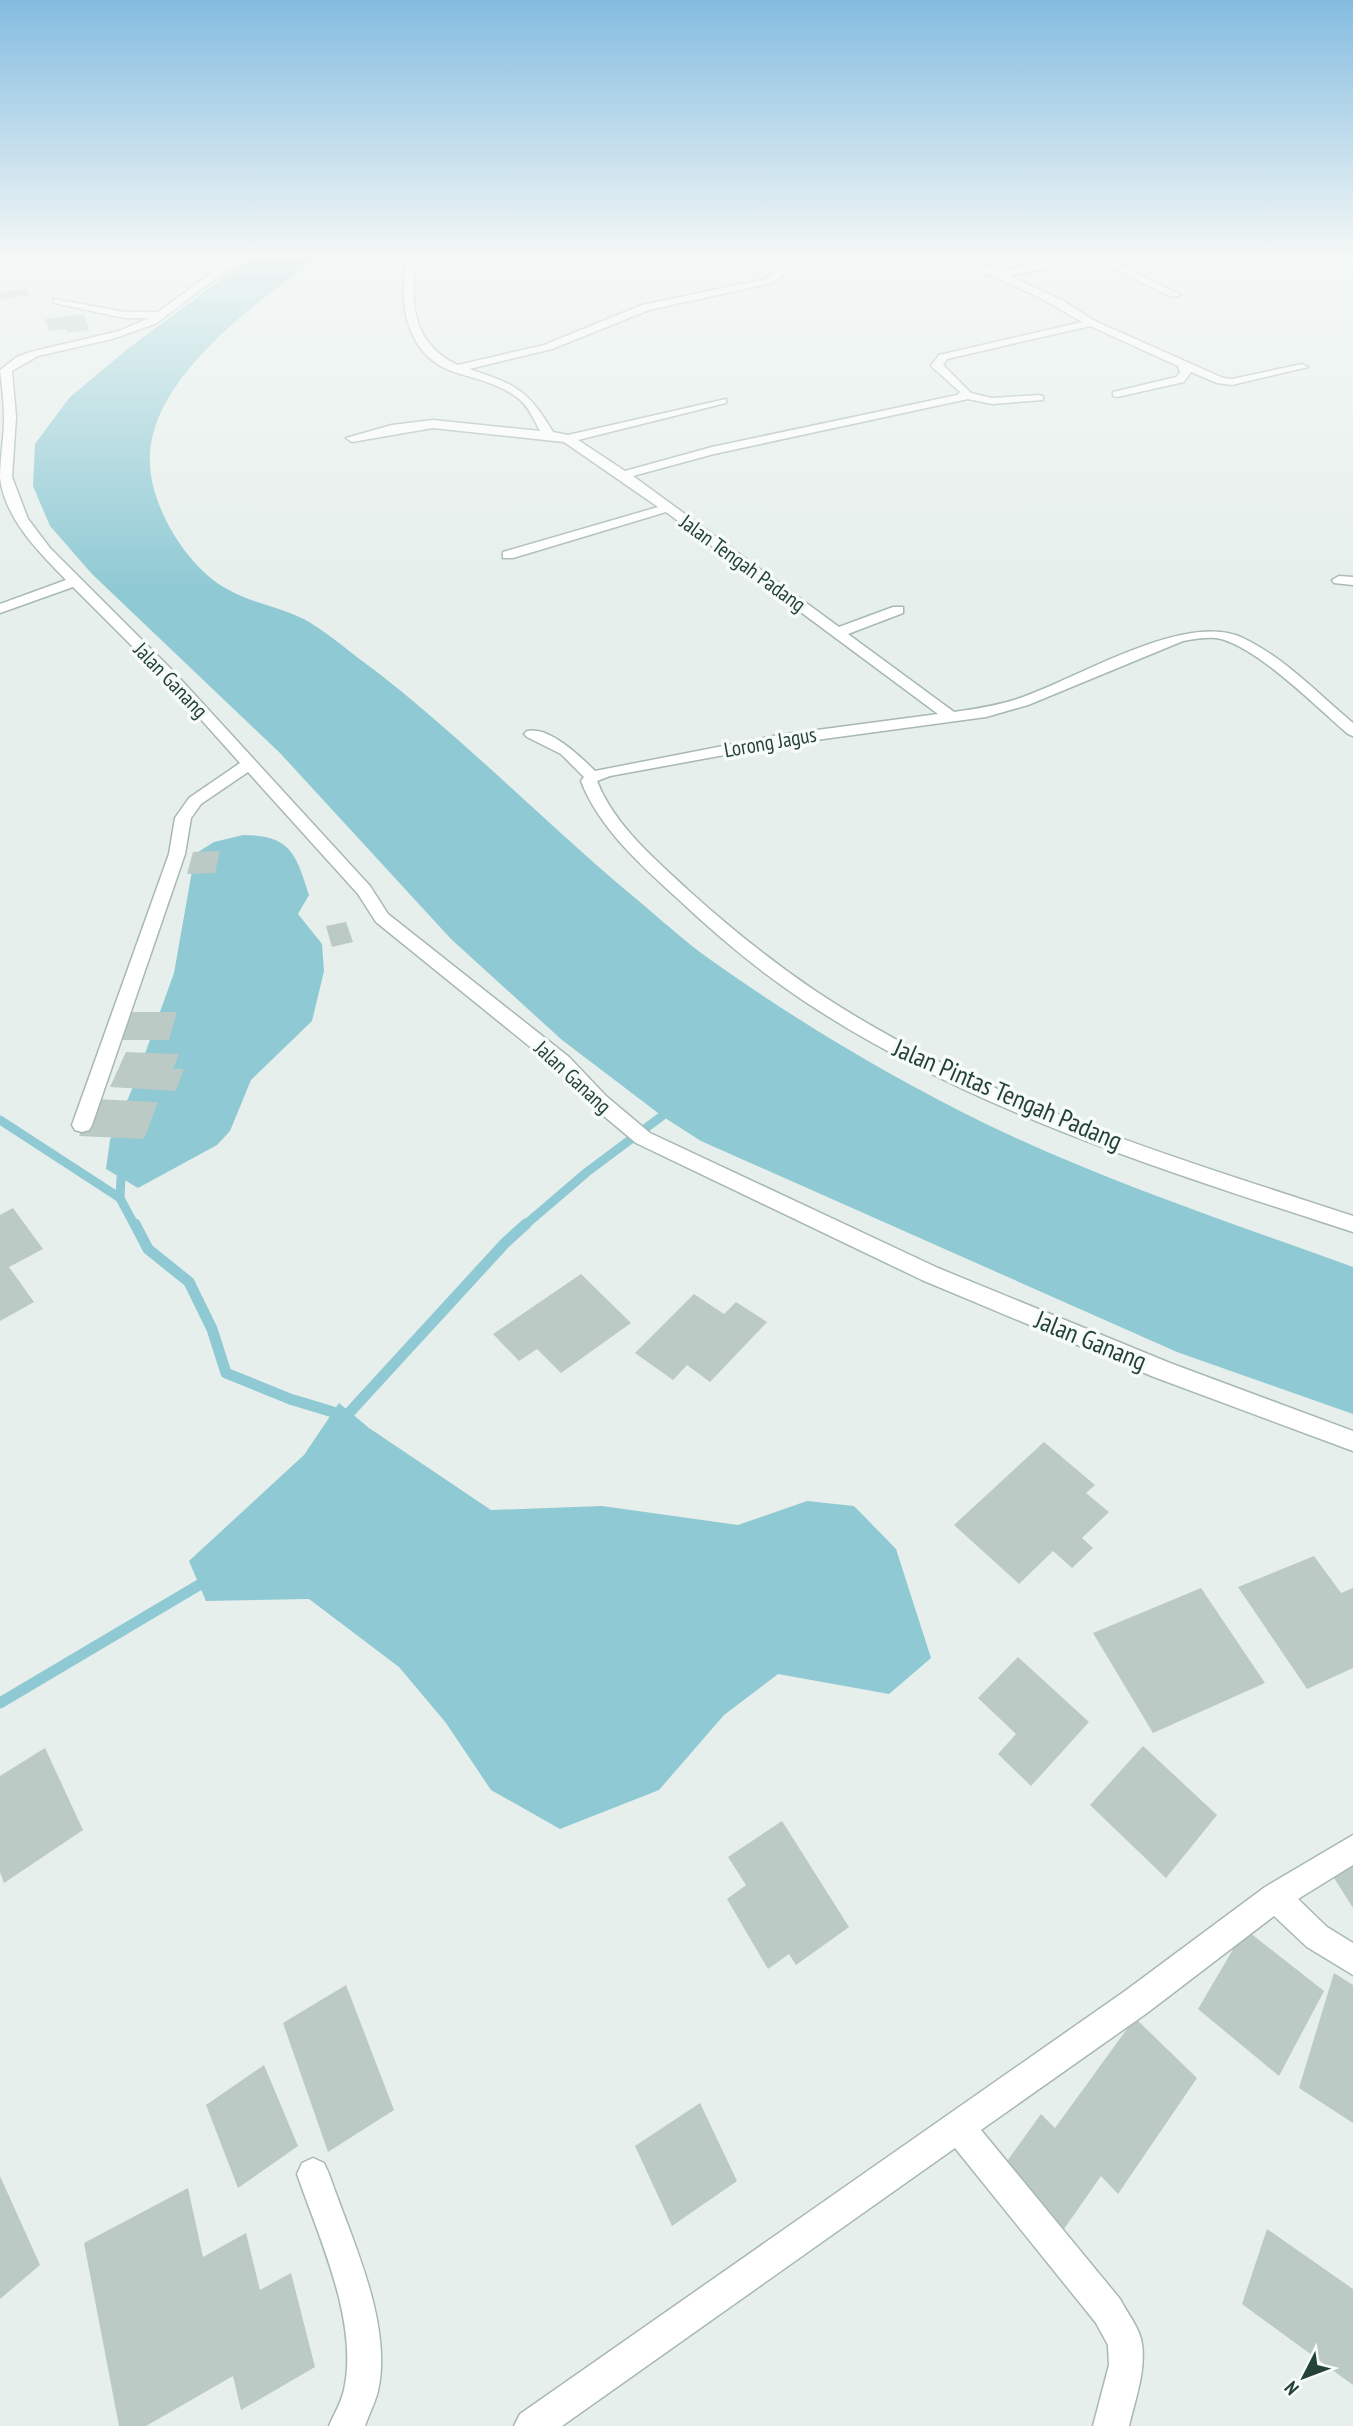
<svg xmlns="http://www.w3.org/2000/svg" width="1353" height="2426" font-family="'PT Sans Narrow',sans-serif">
<rect width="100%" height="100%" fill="#e6efeb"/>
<g fill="#8ec9d4">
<path d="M254 255H323C261 298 145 379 150 465 152 509 188 568 227 589 252 604 284 607 309 622 331 635 352 654 373 669 469 743 553 831 647 908 667 925 687 943 708 958 795 1020 887 1075 982 1122 1101 1180 1229 1222 1353 1267V1414L1177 1352 701 1141 662 1116 562 1040 451 939 280 753 92 574 50 526 33 486 35 444 70 397 130 347Z"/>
<path d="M243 835C291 835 296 854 309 895L298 914 322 944 324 971 312 1021 251 1080 230 1131 217 1145 138 1188 106 1169 110 1140 133 1087 174 973 195 854 214 842Z"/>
<polygon points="339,1403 369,1428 491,1510 602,1506 738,1525 807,1501 854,1506 896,1549 931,1658 889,1694 778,1674 724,1715 659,1790 560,1829 491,1790 446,1723 399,1667 309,1599 206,1601 189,1561 304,1455"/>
</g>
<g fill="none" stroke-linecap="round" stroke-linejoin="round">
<g stroke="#8ec9d4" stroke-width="9">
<polyline points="0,1120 120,1198"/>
<polyline points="121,1178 120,1198 135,1226"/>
<polyline points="524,1226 587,1172 662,1116"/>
</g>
<g stroke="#8ec9d4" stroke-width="11">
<polyline points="135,1224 148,1249 189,1282 212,1329 226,1373 290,1399 333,1412"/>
<polyline points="349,1413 505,1243 526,1224"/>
<polyline points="0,1703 199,1585"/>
</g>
</g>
<g fill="#bbcac4">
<polygon points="26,288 30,295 0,300 0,293"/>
<polygon points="84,314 89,330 67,333 66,329 49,331 45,319"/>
<polygon points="220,851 215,873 187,874 193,852"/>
<polygon points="346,922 353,942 332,947 326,926"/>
<polygon points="127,1012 177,1012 169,1040 118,1040"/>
<polygon points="126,1052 179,1054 173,1069 184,1069 176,1091 110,1087"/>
<polygon points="95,1099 158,1102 144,1139 79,1136"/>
<polygon points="13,1208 43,1249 9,1267 34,1302 0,1321 0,1215"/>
<polygon points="581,1274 631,1323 561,1373 537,1349 519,1361 493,1334"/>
<polygon points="694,1294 724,1314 736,1302 767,1322 710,1382 687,1365 673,1380 635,1353"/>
<polygon points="1044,1442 1095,1485 1086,1493 1109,1512 1082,1538 1093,1548 1072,1568 1053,1551 1019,1584 954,1525"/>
<polygon points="1314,1556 1341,1593 1353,1588 1353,1668 1307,1689 1238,1587"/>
<polygon points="1201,1588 1265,1683 1153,1733 1093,1633"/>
<polygon points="1018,1657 1089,1722 1031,1786 998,1754 1016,1734 978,1698"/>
<polygon points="1143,1746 1217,1815 1166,1878 1090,1805"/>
<polygon points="45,1748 83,1830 4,1883 0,1872 0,1776"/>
<polygon points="782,1821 849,1927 796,1965 789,1954 768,1969 727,1899 746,1885 728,1857"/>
<polygon points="1353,1863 1353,1908 1331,1873"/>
<polygon points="1245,1929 1324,1991 1279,2076 1198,2009"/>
<polygon points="1334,1973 1353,1985 1353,2123 1299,2088"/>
<polygon points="346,1985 394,2110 328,2152 283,2023"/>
<polygon points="1135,2018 1197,2078 1118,2194 1101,2176 1057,2239 997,2175 1041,2114 1055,2128"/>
<polygon points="264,2065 298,2146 238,2188 206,2105"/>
<polygon points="700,2103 737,2181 672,2226 635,2146"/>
<polygon points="0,2176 40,2265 0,2299"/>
<polygon points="188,2188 203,2257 246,2233 260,2290 291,2273 315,2367 241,2410 233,2376 146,2426 119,2426 84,2243"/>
<polygon points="1267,2229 1353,2289 1353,2385 1242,2304"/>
</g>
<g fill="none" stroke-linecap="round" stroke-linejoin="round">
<g stroke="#a8b8b2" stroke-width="3">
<g id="minor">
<path d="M236 255H247L155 324 112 339 38 356 12 371 16 417 12 477 28 519 50 548 173 671 370 886 388 914 569 1057 606 1096 650 1133 938 1268 1170 1363 1353 1431V1451L1154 1377 922 1280 636 1143 592 1106 555 1067 376 922 358 894 248 772 201 804 191 818 185 854 92 1125 89 1130 82 1132 75 1130 72 1125 169 854 175 818 189 798 240 763 163 677 73 587 0 613V604L66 580C39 552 5 519 0 478 0 459 4 438 4 418 4 402 2 386 0 370L17 357 30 352 119 331 149 318H125L54 303V299L125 312H158Z"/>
<path d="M945 255H958L1000 272 1078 255H1099L1181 295 1172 297 1090 258 1010 276 1062 300 1095 321 1223 378 1232 379 1302 364 1308 367 1232 385 1217 383 1191 372 1184 382 1117 397 1113 396V392L1176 377 1180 373 1178 366 1090 326 947 359 943 365 971 393 992 398 1039 395 1043 396V400L992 404 968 399 714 454 633 476 839 627 893 607H903V613L848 634 954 712C975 709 996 706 1017 699 1076 680 1185 610 1243 638 1285 658 1318 694 1353 723V736L1348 734C1317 708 1255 644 1216 638 1205 637 1194 639 1183 641L1028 705 986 717 779 745 610 776 597 781C614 825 655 859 688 890 729 927 771 961 817 992 978 1099 1170 1156 1353 1216V1232C1166 1171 970 1111 804 1001 759 971 717 936 677 898 641 865 599 828 581 781L584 777 561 754 527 737 524 734 527 731C549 726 580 756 595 771L779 735 938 714 666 512 513 558H503V552L658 507 564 442 433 428 352 442 346 438 392 425 433 420 540 431C534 420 529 407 519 399 501 384 476 379 454 372 409 357 397 307 407 264L412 261 417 264C408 307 416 346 458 365L544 345 642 305 765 279 774 272 780 262H788L789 264 782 276 772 283 649 310 552 349 469 369C517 385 527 389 553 432L568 435 726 399V403L578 440 625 471 712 447 957 395 960 392 931 366 939 355 1082 322 1037 296Z"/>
<polygon points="1339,576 1353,577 1353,585 1334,583 1332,580"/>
<path d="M1353 1835V1865L1298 1899 1327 1927 1353 1943V1975L1307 1947 1274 1916 1147 2013 981 2130 1120 2299C1127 2313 1140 2328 1142 2344 1146 2371 1135 2400 1129 2426H1093L1109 2365 1108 2345 1096 2323 955 2148 562 2426H514L520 2414 1125 1991 1265 1887Z"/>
<path d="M313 2158 324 2163 329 2174C351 2238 393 2323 378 2391 375 2403 369 2414 365 2426H329C334 2414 341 2403 344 2390 359 2322 319 2238 297 2174L302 2163Z"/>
</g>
</g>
<use href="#minor" fill="#fff" fill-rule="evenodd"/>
</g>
<linearGradient id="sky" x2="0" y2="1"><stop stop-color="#84bce0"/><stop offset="0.43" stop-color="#f4f8f6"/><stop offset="1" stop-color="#f4f8f6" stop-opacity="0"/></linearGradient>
<rect width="1353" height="594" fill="url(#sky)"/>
<g text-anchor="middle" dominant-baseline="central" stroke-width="7" stroke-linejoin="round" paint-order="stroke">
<g font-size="21" fill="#24423a" stroke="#f7fbf9">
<text transform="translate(743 563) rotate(36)">Jalan Tengah Padang</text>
<text transform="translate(171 680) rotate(46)">Jalan Ganang</text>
<text transform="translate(770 742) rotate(-10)">Lorong Jagus</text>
<text transform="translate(573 1077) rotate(43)">Jalan Ganang</text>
</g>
<g font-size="26" fill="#24423a" stroke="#f7fbf9">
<text transform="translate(1008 1094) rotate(23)">Jalan Pintas Tengah Padang</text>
<text transform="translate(1091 1340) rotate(22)">Jalan Ganang</text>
</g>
</g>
<g transform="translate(1304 2377) rotate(228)" stroke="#f7fbf9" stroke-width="5" paint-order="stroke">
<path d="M0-5L12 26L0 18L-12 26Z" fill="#24423a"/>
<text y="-10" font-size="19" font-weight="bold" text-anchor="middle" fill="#24423a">N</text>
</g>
</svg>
